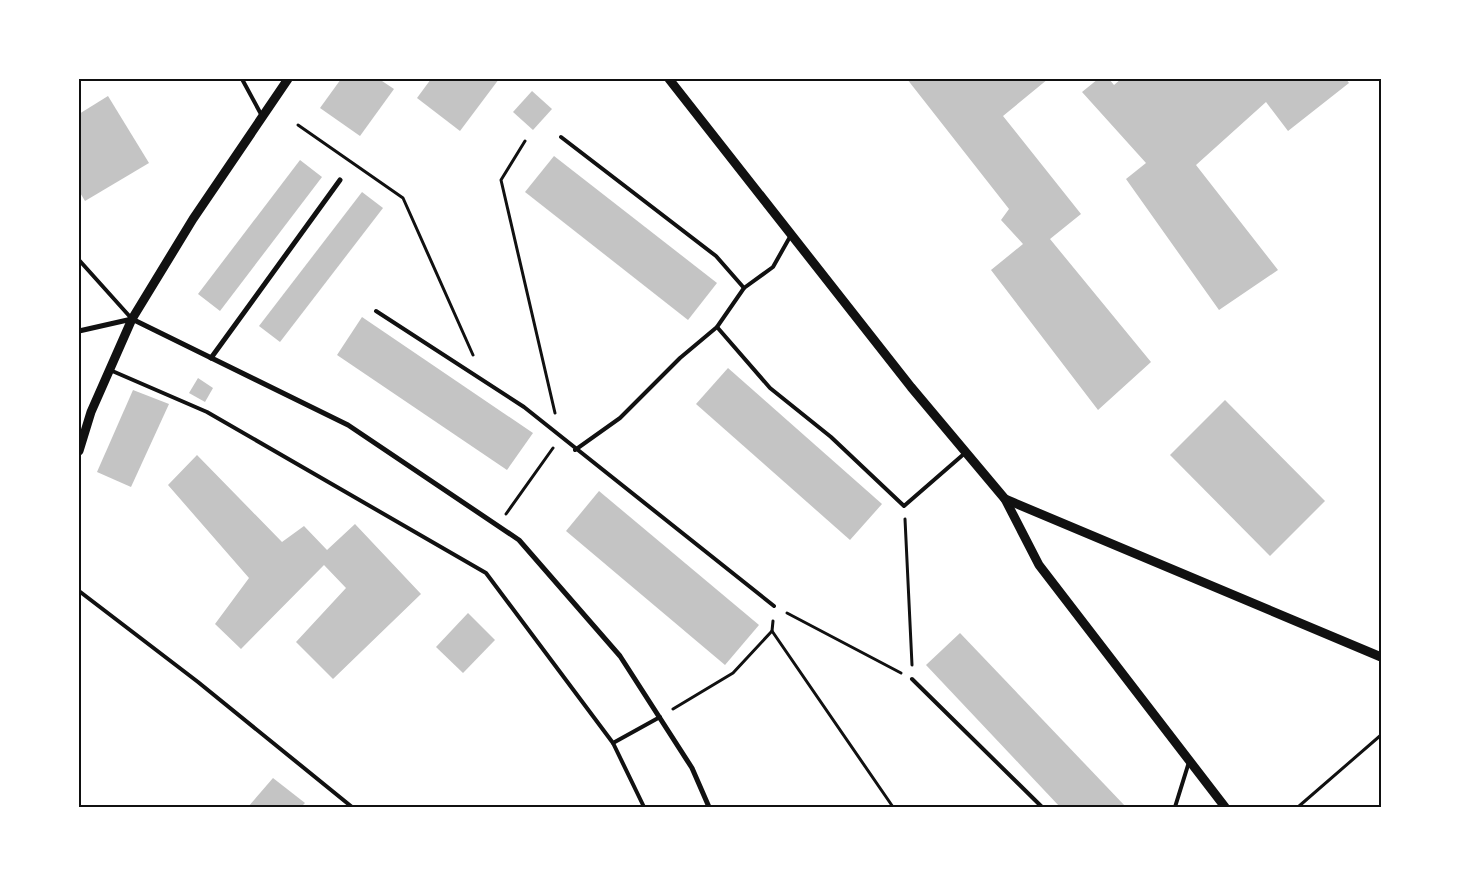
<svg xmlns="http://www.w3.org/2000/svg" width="1460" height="886" font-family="'Roboto Condensed',sans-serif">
<rect width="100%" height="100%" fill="#fff"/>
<g fill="#c4c4c4">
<polygon points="341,79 379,79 394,89 360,136 320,108"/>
<polygon points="431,79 499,79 460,131 417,98"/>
<polygon points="907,79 1048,79 1003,116 1081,214 1050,239 1151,362 1098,410 991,270 1023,244 1001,220 1009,209"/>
<polygon points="1098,79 1109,79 1114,85 1121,79 1346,79 1349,83 1288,131 1266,102 1196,165 1278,270 1219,310 1126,179 1146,163 1082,92"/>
<polygon points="532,91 552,109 533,130 513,112"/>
<polygon points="108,96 149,163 85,201 79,191 79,114"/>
<polygon points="554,156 717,283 688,320 525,192"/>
<polygon points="300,160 322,177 220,311 198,294"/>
<polygon points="362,192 383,208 280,342 259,326"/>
<polygon points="362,317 533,433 507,470 337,355"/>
<polygon points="728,368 882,504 850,540 696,404"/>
<polygon points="198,378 213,388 205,402 189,393"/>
<polygon points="133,390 169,404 131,487 97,472"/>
<polygon points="1225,400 1325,501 1270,556 1170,455"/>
<polygon points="197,455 282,542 304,526 327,550 355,524 421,594 333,679 296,642 346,588 324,565 241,649 215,624 249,578 168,485"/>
<polygon points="599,491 759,625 725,665 566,531"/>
<polygon points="468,613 495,640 463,673 436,647"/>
<polygon points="960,633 1126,807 1060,807 926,665"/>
<polygon points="273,778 305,803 301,807 248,807"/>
</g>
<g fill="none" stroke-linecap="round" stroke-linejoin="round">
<g stroke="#111" stroke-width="3">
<polyline points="298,125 403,198 473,355"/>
<polyline points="525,141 501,180 555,413"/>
<polyline points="506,514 553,448"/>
<polyline points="905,519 912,665"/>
<polyline points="787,613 901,673"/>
<polyline points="773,621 772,631 893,807"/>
<polyline points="673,709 733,673 772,631"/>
<polyline points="1298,807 1381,735"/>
</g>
<g stroke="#111" stroke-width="4">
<polyline points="242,79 262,116"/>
<polyline points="561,137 716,256 744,288"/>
<polyline points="79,260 132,319"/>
<polyline points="376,311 524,407 774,606"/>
<polyline points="717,327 770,388 831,437 904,506 965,453"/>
<polyline points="110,370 207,412 486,573 613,743 660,717"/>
<polyline points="575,450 620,418 680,358 717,327 744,288 773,267 791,235"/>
<polyline points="79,591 198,682 352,807"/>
<polyline points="912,679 1042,807"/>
<polyline points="613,743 644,807"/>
<polyline points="1175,807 1189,762"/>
</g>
<g stroke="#111" stroke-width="5">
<polyline points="79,331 132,319 348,425 519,540 620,656 692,768 709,807"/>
<polyline points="211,358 340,180"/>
</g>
<g stroke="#111" stroke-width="9">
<polyline points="669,79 911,387 1005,499 1039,565 1225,807"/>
<polyline points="79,451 91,412 132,319 193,219 288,79"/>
<polyline points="1005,499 1381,657"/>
</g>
</g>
<rect width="1460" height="886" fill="none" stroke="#ffffff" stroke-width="160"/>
<rect x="80" y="80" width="1300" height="726" fill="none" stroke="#111" stroke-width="2"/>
</svg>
